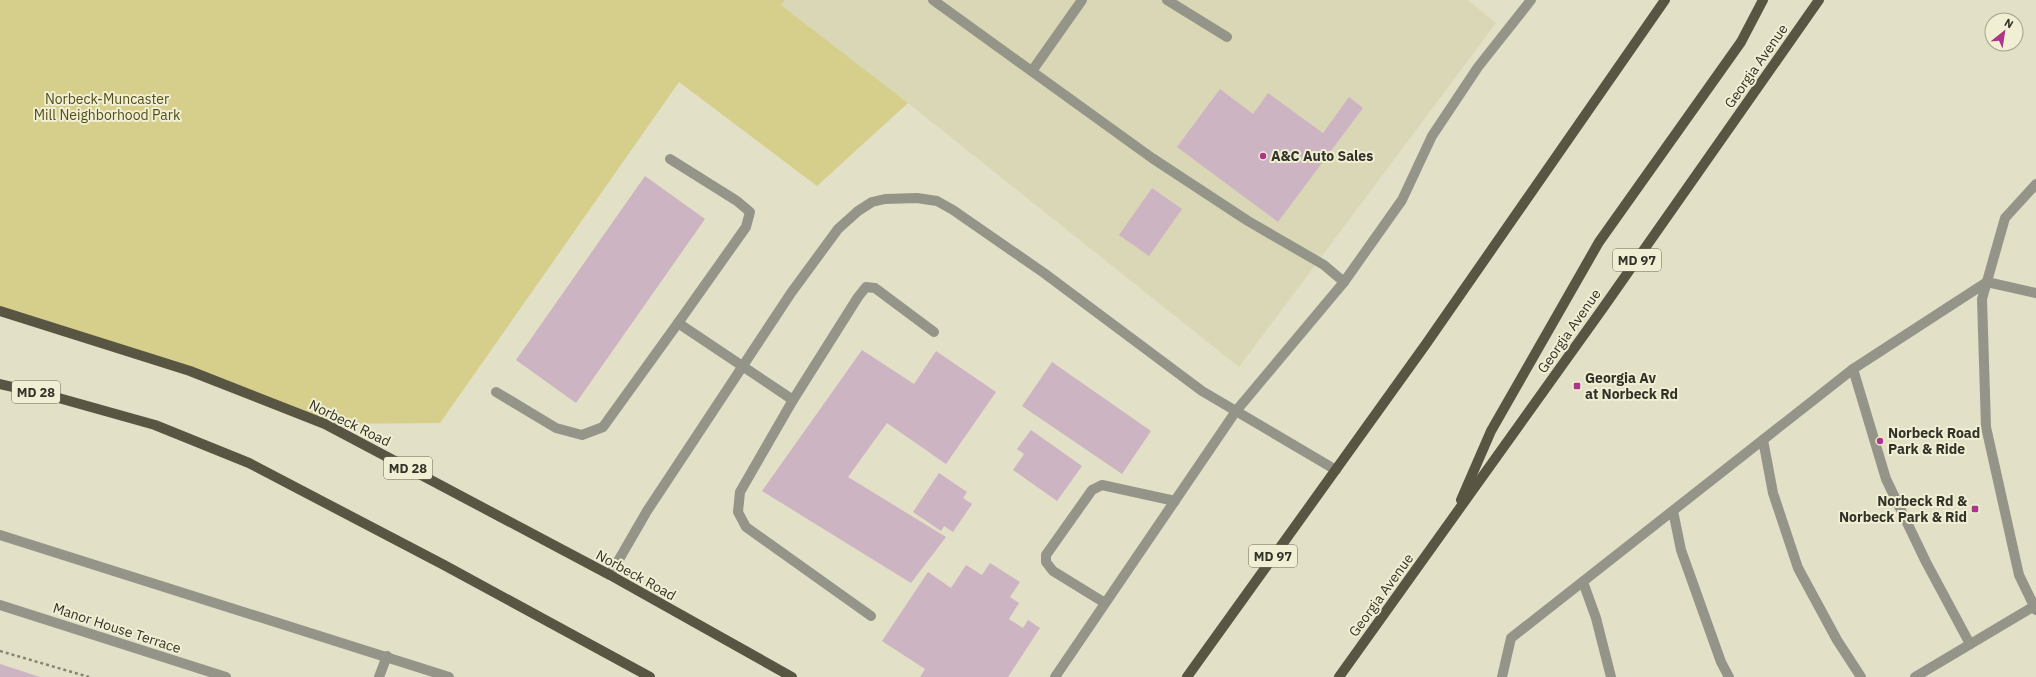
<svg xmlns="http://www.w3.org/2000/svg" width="2036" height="677" font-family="'IBM Plex Sans',sans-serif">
<rect width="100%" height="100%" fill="#e2e0c6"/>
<polygon fill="#d9d7b5" points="785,0 1468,0 1496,23 1239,367 908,103 781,5"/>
<polygon fill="#d6cf8b" points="0,0 785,0 781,5 908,103 817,186 679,82 440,423 325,424 190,371 0,311"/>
<g fill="#cdb4c3">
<polygon points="1220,89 1253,114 1268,93 1323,133 1349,97 1363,108 1278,222 1177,147"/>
<polygon points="645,176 705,219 576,403 516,360"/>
<polygon points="1152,188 1182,209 1149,256 1119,235"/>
<polygon points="862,350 914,384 936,351 996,392 946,464 887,423 848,477 946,537 911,583 762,491"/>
<polygon points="1052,362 1151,431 1122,474 1022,406"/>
<polygon points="1031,430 1082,466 1057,501 1013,470 1024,454 1017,449"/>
<polygon points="939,473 967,492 963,498 972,504 953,532 944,526 941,531 913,512"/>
<polygon points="990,563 1020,582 1010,597 1019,603 1009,619 1023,628 1028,620 1040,628 1008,677 920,677 925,669 882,641 928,572 951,588 966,565 982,575"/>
<polygon points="0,664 40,677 0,677"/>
</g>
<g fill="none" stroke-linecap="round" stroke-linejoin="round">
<polyline stroke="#868573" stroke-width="2.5" stroke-dasharray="3 3" stroke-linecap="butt" points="0,651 89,677"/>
<g stroke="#959489" stroke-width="10">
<polyline points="933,0 1152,158 1248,221 1324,265 1344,282"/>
<polyline points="1167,0 1227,37"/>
<polyline points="1032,71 1082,0"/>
<polyline points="670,159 737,201 750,212 746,227 678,323 793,400 858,297 866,287 875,288 934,332"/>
<polyline points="2036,184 2005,218 1982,299 1986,427 2019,575 2036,610"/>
<polyline points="1853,369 1886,479 1926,562 1970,644"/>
<polyline points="496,392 556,428 582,435 603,427 678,323"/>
<polyline points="793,400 740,492 738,512 746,527 871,616"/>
<polyline points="1763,440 1773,493 1798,568 1837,640 1861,677"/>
<polyline points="1673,511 1681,550 1721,662 1729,677"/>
<polyline points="610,575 647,511 791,293 838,229 858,211 872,202 885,199 917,198 937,201 953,210 1044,273 1202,391 1336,470"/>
<polyline points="1583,582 1596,618 1611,677"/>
<polyline points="1105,603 1053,571 1046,562 1046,555 1092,490 1102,485 1175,501"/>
<polyline points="1055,677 1236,411 1344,282 1402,200 1432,136 1478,67 1531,0"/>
<polyline points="1502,677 1511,638 1853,369 1987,282 2036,293"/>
<polyline points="1915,677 2036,605"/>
</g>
<g stroke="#959489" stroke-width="10">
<polyline points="0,535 449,677"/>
<polyline points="0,605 226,677"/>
<polyline points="379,677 387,656"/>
</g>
<g stroke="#585643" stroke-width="10">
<polyline points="0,311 190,371 325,424 610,575 792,677"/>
<polyline points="0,384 48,395 155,425 249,463 444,565 650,677"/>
<polyline points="1461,500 1491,431 1599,242 1741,42 1763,0"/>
<polyline points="1187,677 1426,344 1665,0"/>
<polyline points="1339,677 1603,308 1819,0"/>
</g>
</g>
<g fill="#ad358a" stroke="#f0eed3" stroke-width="1.5">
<circle cx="1263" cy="156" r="4"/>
<rect x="1573" y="382" width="8" height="8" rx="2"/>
<circle cx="1880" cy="441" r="4"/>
<rect x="1971" y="505" width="8" height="8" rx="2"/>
</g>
<g text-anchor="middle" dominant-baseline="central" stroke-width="4" stroke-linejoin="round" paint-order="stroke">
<g fill="#f0eed3" stroke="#6c6a5b" stroke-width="1">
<rect x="1613" y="249" width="48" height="22" rx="3"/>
<rect x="12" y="381" width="48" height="22" rx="3"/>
<rect x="384" y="457" width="48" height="22" rx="3"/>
<rect x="1249" y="545" width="48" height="22" rx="3"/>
</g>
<g font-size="13" font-weight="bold" fill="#333228">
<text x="1637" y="260">MD 97</text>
<text x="36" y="392">MD 28</text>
<text x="408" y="468">MD 28</text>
<text x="1273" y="556">MD 97</text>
</g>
<g font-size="14" fill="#333228" stroke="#f0eed3">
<text transform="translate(1756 66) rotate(-55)">Georgia Avenue</text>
<text transform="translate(1569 331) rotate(-55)">Georgia Avenue</text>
<text transform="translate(350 423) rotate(26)">Norbeck Road</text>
<text transform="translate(636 575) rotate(29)">Norbeck Road</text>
<text transform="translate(1381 595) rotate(-54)">Georgia Avenue</text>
<text transform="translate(117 628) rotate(18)">Manor House Terrace</text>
</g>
<g font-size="14" fill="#544e18" stroke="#f0eed3">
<text x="107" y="99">Norbeck-Muncaster<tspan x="107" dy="16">Mill Neighborhood Park</tspan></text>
</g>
<g font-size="14" font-weight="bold" fill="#333228" stroke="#f0eed3" text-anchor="start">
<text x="1271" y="156">A&amp;C Auto Sales</text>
<text x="1585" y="378">Georgia Av<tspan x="1585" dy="16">at Norbeck Rd</tspan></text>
<text x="1888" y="433">Norbeck Road<tspan x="1888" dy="16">Park &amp; Ride</tspan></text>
<text x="1967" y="501" text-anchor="end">Norbeck Rd &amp;<tspan x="1967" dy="16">Norbeck Park &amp; Rid</tspan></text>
</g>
</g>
<g transform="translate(2004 32) rotate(30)"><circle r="19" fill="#f0eed3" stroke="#a4a38f"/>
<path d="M0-3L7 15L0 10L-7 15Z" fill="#ad358a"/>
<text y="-6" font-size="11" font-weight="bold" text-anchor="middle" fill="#333228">N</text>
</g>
</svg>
